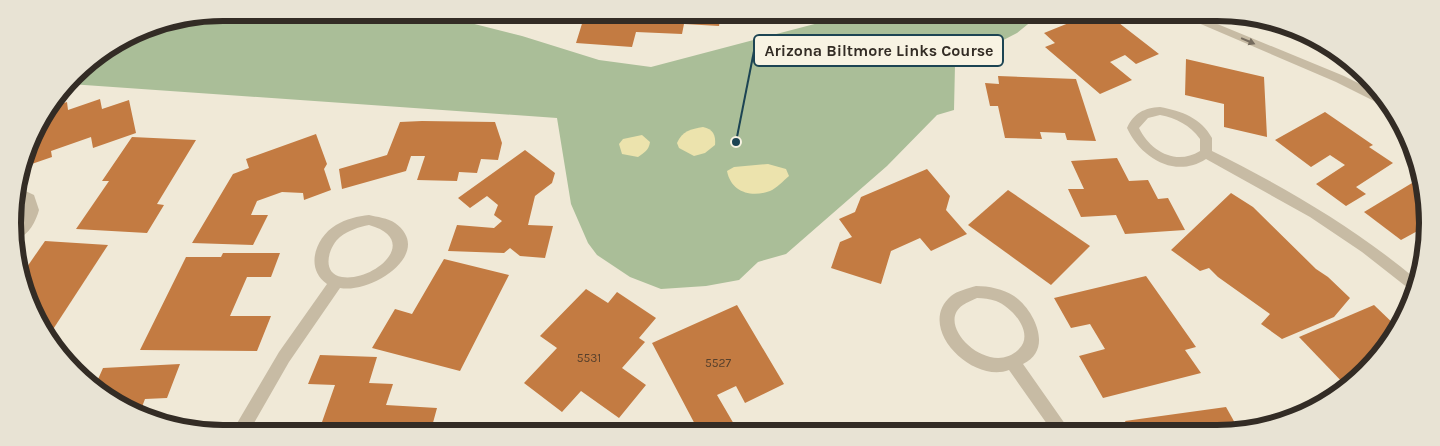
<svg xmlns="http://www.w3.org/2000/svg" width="1440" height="446" font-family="Karla,sans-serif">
<rect width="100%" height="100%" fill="#f0e9d7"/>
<polygon fill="#aabe98" points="223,13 431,13 522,36 599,60 651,67 849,15 1038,16 1017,33 955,65 954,110 937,115 887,166 786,254 758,262 739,280 706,286 661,289 630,277 597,255 588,243 571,204 557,118 70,84 84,65 143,28"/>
<g fill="#ece3ad">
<path d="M703 127C713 129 716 135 715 145L705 153 694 156 679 148 677 143C682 131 691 129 703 127Z"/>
<path d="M642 135 650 142C649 150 644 153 638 157L622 154 619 144 623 139Z"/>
<path d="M768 164 786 169 789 176C783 181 777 188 770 191 751 198 731 192 727 171L734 167Z"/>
</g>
<g fill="#c37b42">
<polygon points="585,14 721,14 719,26 684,24 682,34 636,32 632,47 576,43"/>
<polygon points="1086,16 1110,16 1159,54 1136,64 1125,55 1110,62 1132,80 1100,94 1045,47 1055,43 1044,33"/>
<polygon points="1186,59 1264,77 1267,137 1224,127 1224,104 1185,95"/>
<polygon points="998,76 1076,79 1096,141 1067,140 1065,133 1040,132 1042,139 1005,138 998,106 990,106 985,83 999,84"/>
<polygon points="100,99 102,109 129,100 136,133 93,148 91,137 51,151 52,157 23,167 34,130 52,107 67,102 68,110"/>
<polygon points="1325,112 1373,145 1369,147 1393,163 1356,187 1366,194 1346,206 1316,184 1345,165 1330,155 1311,167 1275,140"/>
<polygon points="422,121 495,122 502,143 498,160 481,159 477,173 459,172 457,181 417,180 425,156 411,156 406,171 342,189 339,169 387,155 400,122"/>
<polygon points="316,134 327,164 324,169 331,190 304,200 303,193 282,192 257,201 251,215 268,215 253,245 192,243 233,174 249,168 246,159"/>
<polygon points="132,137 196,140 157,204 164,205 147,233 76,229 109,181 102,181"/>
<polygon points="525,150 555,173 552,183 535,196 528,225 553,226 545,258 520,256 510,248 504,253 448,251 457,225 494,228 502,221 494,215 498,205 487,196 470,208 458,198"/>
<polygon points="1117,158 1129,181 1148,180 1158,199 1168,198 1185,230 1125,234 1116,215 1081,217 1068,189 1084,189 1071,161"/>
<polygon points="927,169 950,196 946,210 967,234 931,251 920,238 891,251 881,284 831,268 840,242 852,237 839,219 855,212 861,197"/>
<polygon points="1422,177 1424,182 1423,228 1401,240 1364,212"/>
<polygon points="1008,190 1090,246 1051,285 968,225"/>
<polygon points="1231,193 1253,207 1316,269 1328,277 1350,298 1334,317 1282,339 1261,324 1270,314 1218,277 1209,268 1200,271 1171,250"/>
<polygon points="45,241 108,245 48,337 20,277"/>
<polygon points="223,253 280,253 271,277 247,277 230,316 271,316 257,351 140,350 186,257 221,257"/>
<polygon points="444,259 509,275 460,371 372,348 395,309 412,314"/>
<polygon points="1146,276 1196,347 1185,350 1201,373 1103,398 1079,356 1105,349 1090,324 1071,328 1054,298"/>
<polygon points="586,289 608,303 617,292 656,318 639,338 645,342 622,368 646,385 619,418 581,391 562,412 524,383 557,348 540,336"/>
<polygon points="737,305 784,384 745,403 736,386 717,395 738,431 698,430 652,343"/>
<polygon points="1374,305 1399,329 1356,381 1347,387 1299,337"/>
<polygon points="320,355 377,357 369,383 393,384 386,405 437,408 431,430 306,430 309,422 322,422 335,385 308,384"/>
<polygon points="180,364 167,398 145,399 140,412 106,398 95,386 103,368"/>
<polygon points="1226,407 1240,432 1130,431 1125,421"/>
</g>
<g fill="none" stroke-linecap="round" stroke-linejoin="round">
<g fill="#c7bba4" fill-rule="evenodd">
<polygon points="1182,16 1198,16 1344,76 1380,94 1393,108 1386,107 1336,82"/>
<path d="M1160 107C1182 111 1201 118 1212 138V151C1285 187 1355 228 1417 280L1413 292 1362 252 1310 217 1206 159C1175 179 1141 158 1127 128 1134 113 1144 108 1160 107ZM1160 115C1176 118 1190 125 1200 139V151C1176 166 1150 151 1139 128L1148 118Z"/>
<path d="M17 187 34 195 39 210C36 221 29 235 17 239L16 225 24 215 25 202 14 197Z"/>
<path d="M369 215C377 217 388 218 395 223 435 252 373 294 340 288L289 362 250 430H233L279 352 327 284C304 268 316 237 336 225 346 219 358 216 369 215ZM369 225C422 240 374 282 342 277 320 273 329 246 340 237 349 230 359 227 369 225Z"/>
<path d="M976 286C989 286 1003 289 1014 296 1034 309 1054 350 1023 364L1070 431H1052L1009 370C972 384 915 327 951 296 957 291 969 288 976 286ZM977 298C983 298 990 299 996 301 1012 307 1035 333 1019 349 990 379 933 325 963 305 967 302 973 300 977 298Z"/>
</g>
</g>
<defs><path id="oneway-solid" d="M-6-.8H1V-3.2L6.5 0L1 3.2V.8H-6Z" transform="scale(1.25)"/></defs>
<use fill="#766c5e" href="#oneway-solid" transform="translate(1248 41) rotate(23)"/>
<g text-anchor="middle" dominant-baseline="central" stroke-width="4.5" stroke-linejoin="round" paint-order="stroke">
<g font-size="12" fill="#57402c">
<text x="589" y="358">5531</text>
<text x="718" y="363">5527</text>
</g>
</g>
<path d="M0 0H1440V446H0ZM223 21H1217A202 202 0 0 1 1419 223V223A202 202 0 0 1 1217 425H223A202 202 0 0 1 21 223V223A202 202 0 0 1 223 21Z" fill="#e8e3d4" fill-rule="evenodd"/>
<path fill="none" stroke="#332c25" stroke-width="6" d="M223 21H1217A202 202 0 0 1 1419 223V223A202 202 0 0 1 1217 425H223A202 202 0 0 1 21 223V223A202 202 0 0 1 223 21Z"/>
<path fill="none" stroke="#1c4453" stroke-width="2" d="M736 142L754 51"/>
<circle fill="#1c4453" stroke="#f8f3e3" stroke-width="2" cx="736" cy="142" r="5"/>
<rect fill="#f8f3e3" stroke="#1c4453" stroke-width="2" x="754" y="35" width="249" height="31" rx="5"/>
<g font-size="16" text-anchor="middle" font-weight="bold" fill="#332c25">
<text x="879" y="56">Arizona Biltmore Links Course</text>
</g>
</svg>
